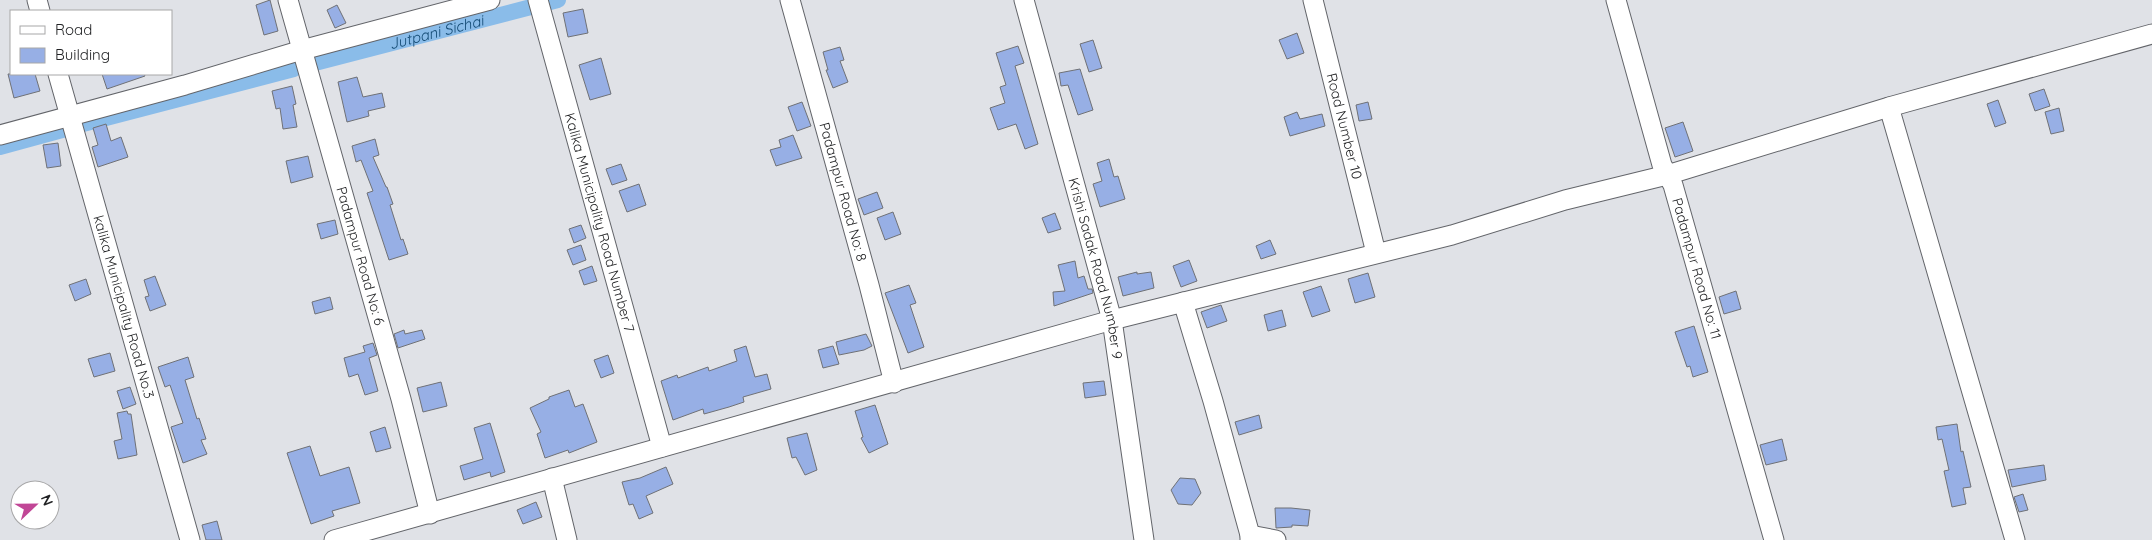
<svg xmlns="http://www.w3.org/2000/svg" width="2152" height="540" font-family="Quicksand,sans-serif">
<rect width="100%" height="100%" fill="#e0e2e7"/>
<g fill="none" stroke-linecap="round" stroke-linejoin="round">
<g stroke="#8abce9" stroke-width="16">
<path id="s1" d="M315 63 558 0"/>
<polyline points="83,124 294,69"/>
<polyline points="0,147 66,129"/>
</g>
</g>
<g fill="#97afe5" stroke="#6f7176">
<polygon points="270,0 278,31 264,35 256,5"/>
<polygon points="337,5 346,23 335,28 327,10"/>
<polygon points="583,9 588,33 568,37 563,13"/>
<polygon points="1297,33 1304,53 1287,59 1279,40"/>
<polygon points="1093,40 1102,68 1089,72 1080,44"/>
<polygon points="1018,46 1024,63 1015,66 1038,144 1025,149 1016,124 998,130 990,108 1005,103 1000,87 1006,85 996,53"/>
<polygon points="840,47 844,60 840,61 848,82 833,88 826,70 828,70 823,52"/>
<polygon points="601,58 611,94 590,100 579,65"/>
<polygon points="1080,69 1093,110 1078,115 1068,85 1061,86 1059,73"/>
<polygon points="8,74 35,74 40,91 14,98"/>
<polygon points="102,74 144,74 145,76 107,89"/>
<polygon points="357,77 363,97 382,93 385,107 368,111 369,116 347,122 338,82"/>
<polygon points="292,86 296,104 293,105 297,127 283,129 280,108 276,109 272,91"/>
<polygon points="2044,89 2050,106 2035,111 2029,94"/>
<polygon points="1998,100 2006,123 1995,127 1987,104"/>
<polygon points="802,102 811,126 797,131 788,107"/>
<polygon points="1368,102 1372,119 1359,121 1356,105"/>
<polygon points="2059,108 2064,131 2051,134 2045,112"/>
<polygon points="1297,112 1300,119 1322,114 1325,126 1290,136 1284,117"/>
<polygon points="1683,122 1693,151 1675,157 1665,128"/>
<polygon points="106,124 111,141 121,137 128,157 98,167 92,147 98,145 93,128"/>
<polygon points="793,135 802,158 776,166 770,150 781,147 779,140"/>
<polygon points="375,139 379,155 373,157 386,187 387,187 393,204 390,205 401,240 403,239 408,254 389,260 367,193 373,191 361,160 356,162 352,146"/>
<polygon points="58,143 61,166 47,168 43,145"/>
<polygon points="308,156 313,177 291,183 286,161"/>
<polygon points="1109,159 1114,177 1118,176 1125,199 1100,207 1093,184 1102,181 1097,163"/>
<polygon points="621,164 627,180 612,185 606,169"/>
<polygon points="639,184 646,205 627,212 619,191"/>
<polygon points="877,192 883,208 864,215 858,199"/>
<polygon points="893,212 901,234 885,240 877,218"/>
<polygon points="1055,213 1061,229 1048,233 1042,218"/>
<polygon points="335,220 338,234 321,239 317,224"/>
<polygon points="581,225 586,238 574,243 569,229"/>
<polygon points="1270,240 1276,254 1261,259 1256,246"/>
<polygon points="581,245 586,260 573,265 567,250"/>
<polygon points="1189,260 1197,281 1181,287 1173,266"/>
<polygon points="1075,261 1078,278 1084,276 1088,289 1092,289 1093,293 1054,306 1053,292 1065,291 1058,265"/>
<polygon points="592,266 597,281 584,285 579,271"/>
<polygon points="1137,272 1137,274 1151,272 1154,288 1123,296 1118,277"/>
<polygon points="1368,273 1375,297 1355,303 1348,279"/>
<polygon points="155,276 166,305 150,311 145,297 149,296 144,280"/>
<polygon points="86,279 91,294 75,301 69,285"/>
<polygon points="909,285 916,303 910,305 924,347 908,353 885,293"/>
<polygon points="1321,286 1330,311 1312,317 1303,292"/>
<polygon points="1736,291 1741,309 1724,314 1719,297"/>
<polygon points="330,297 333,309 315,314 312,302"/>
<polygon points="1221,305 1227,321 1207,328 1201,312"/>
<polygon points="1282,310 1286,326 1268,331 1264,315"/>
<polygon points="1694,326 1708,372 1693,377 1690,366 1687,367 1675,332"/>
<polygon points="404,330 405,334 422,330 425,339 398,348 394,334"/>
<polygon points="866,334 872,346 864,350 839,355 836,342"/>
<polygon points="373,343 377,355 369,358 378,391 365,395 358,374 349,377 344,358 365,352 363,346"/>
<polygon points="746,346 755,377 767,374 771,389 743,397 744,402 729,407 704,414 703,409 673,420 661,381 677,375 678,378 708,367 709,371 737,361 734,350"/>
<polygon points="833,346 839,364 823,368 818,350"/>
<polygon points="110,353 115,371 94,377 88,359"/>
<polygon points="608,355 614,373 601,378 594,360"/>
<polygon points="188,357 194,377 185,380 197,419 199,418 206,439 201,440 207,454 183,463 171,427 183,423 170,385 165,387 158,367"/>
<polygon points="1104,381 1106,395 1085,398 1083,383"/>
<polygon points="441,382 447,406 423,412 417,388"/>
<polygon points="130,387 136,404 123,409 117,391"/>
<polygon points="569,390 575,407 583,404 597,442 569,453 568,450 545,458 537,434 541,432 530,408 549,399 549,397"/>
<polygon points="875,405 888,444 869,453 861,438 863,437 855,411"/>
<polygon points="127,411 128,414 131,414 137,455 118,459 114,441 122,439 117,413"/>
<polygon points="1259,415 1262,428 1239,435 1235,422"/>
<polygon points="490,423 505,472 491,477 490,472 464,480 460,466 483,459 474,428"/>
<polygon points="1957,424 1961,452 1963,451 1971,487 1963,488 1966,504 1952,507 1944,471 1949,470 1942,439 1938,440 1936,427"/>
<polygon points="385,427 391,448 376,452 370,432"/>
<polygon points="807,433 817,470 805,475 796,457 792,458 787,438"/>
<polygon points="1782,439 1787,460 1766,465 1760,445"/>
<polygon points="310,446 320,476 349,467 360,503 332,511 334,516 311,524 287,453"/>
<polygon points="2044,465 2046,480 2012,487 2008,470"/>
<polygon points="666,467 673,484 646,496 653,513 639,519 633,504 629,505 622,482 640,478"/>
<polygon points="1180,478 1195,479 1201,493 1192,505 1178,504 1171,490"/>
<polygon points="2023,494 2028,510 2019,512 2014,497"/>
<polygon points="536,502 542,517 523,524 517,510"/>
<polygon points="1275,508 1291,508 1310,510 1308,526 1292,525 1292,527 1276,528"/>
<polygon points="217,521 222,540 206,540 202,525"/>
</g>
<g fill="none" stroke-linecap="round" stroke-linejoin="round">
<g stroke="#63656a" stroke-width="21">
<g id="minor">
<polyline points="37,0 40,11"/>
<path id="s2" d="M288 0 401 399 430 514"/>
<path id="s3" d="M538 0 662 447"/>
<path id="s4" d="M790 0 869 285 894 383"/>
<path id="s5" d="M1024 0 1112 320 1144 540"/>
<path id="s6" d="M1313 0 1376 253"/>
<path id="s7" d="M1616 0 1662 165 1673 185 1774 540"/>
<path id="s8" d="M58 74 190 540"/>
<polyline points="1889,107 2015,540"/>
<polyline points="0,135 185,85 302,50 490,0"/>
<polyline points="1183,302 1213,401 1250,535 1250,540"/>
<polyline points="552,478 567,540"/>
<polyline points="1250,535 1276,540"/>
<polyline points="334,540 1112,320 1452,235 1565,200 1667,175 1889,107 2152,34"/>
</g>
</g>
<use href="#minor" stroke="#fff" stroke-width="19"/>
</g>
<g text-anchor="middle" dominant-baseline="central" stroke-width="4" stroke-linejoin="round" paint-order="stroke">
<g font-size="14" fill="#222325" stroke="#fff">
<text stroke="none"><textPath href="#s6" startOffset="130">Road Number 10</textPath></text>
<text stroke="none"><textPath href="#s4" startOffset="199">Padampur Road No: 8</textPath></text>
<text stroke="none"><textPath href="#s3" startOffset="231">Kalika Municipality Road Number 7</textPath></text>
<text stroke="none"><textPath href="#s2" startOffset="266">Padampur Road No: 6</textPath></text>
<text stroke="none"><textPath href="#s5" startOffset="278">Krishi Sadak Road Number 9</textPath></text>
<text stroke="none"><textPath href="#s7" startOffset="281">Padampur Road No: 11</textPath></text>
<text stroke="none"><textPath href="#s8" startOffset="242">kalika Municipality Road No.3</textPath></text>
</g>
<g font-size="15" font-style="italic" fill="#144b75" stroke="#fff">
<text stroke="none"><textPath href="#s1" startOffset="125">Jutpani Sichai</textPath></text>
</g>
</g>
<rect x="10" y="10" width="162" height="65" fill="#ffffff" stroke="#a7a7a8"/>
<rect x="20" y="26" width="25" height="8" fill="#ffffff" stroke="#a7a7a8"/>
<text x="55" y="35" font-size="15" fill="#222325">Road</text>
<rect x="20" y="48" width="25" height="15" fill="#97afe5" stroke="#a7a7a8"/>
<text x="55" y="60" font-size="15" fill="#222325">Building</text>
<g transform="translate(35 505) rotate(68)"><circle r="24" fill="#ffffff" stroke="#a7a7a8"/>
<path d="M0-4L9 19L0 12L-9 19Z" fill="#c14696"/>
<text y="-8" font-size="14" font-weight="bold" text-anchor="middle" fill="#222325">N</text>
</g>
</svg>
